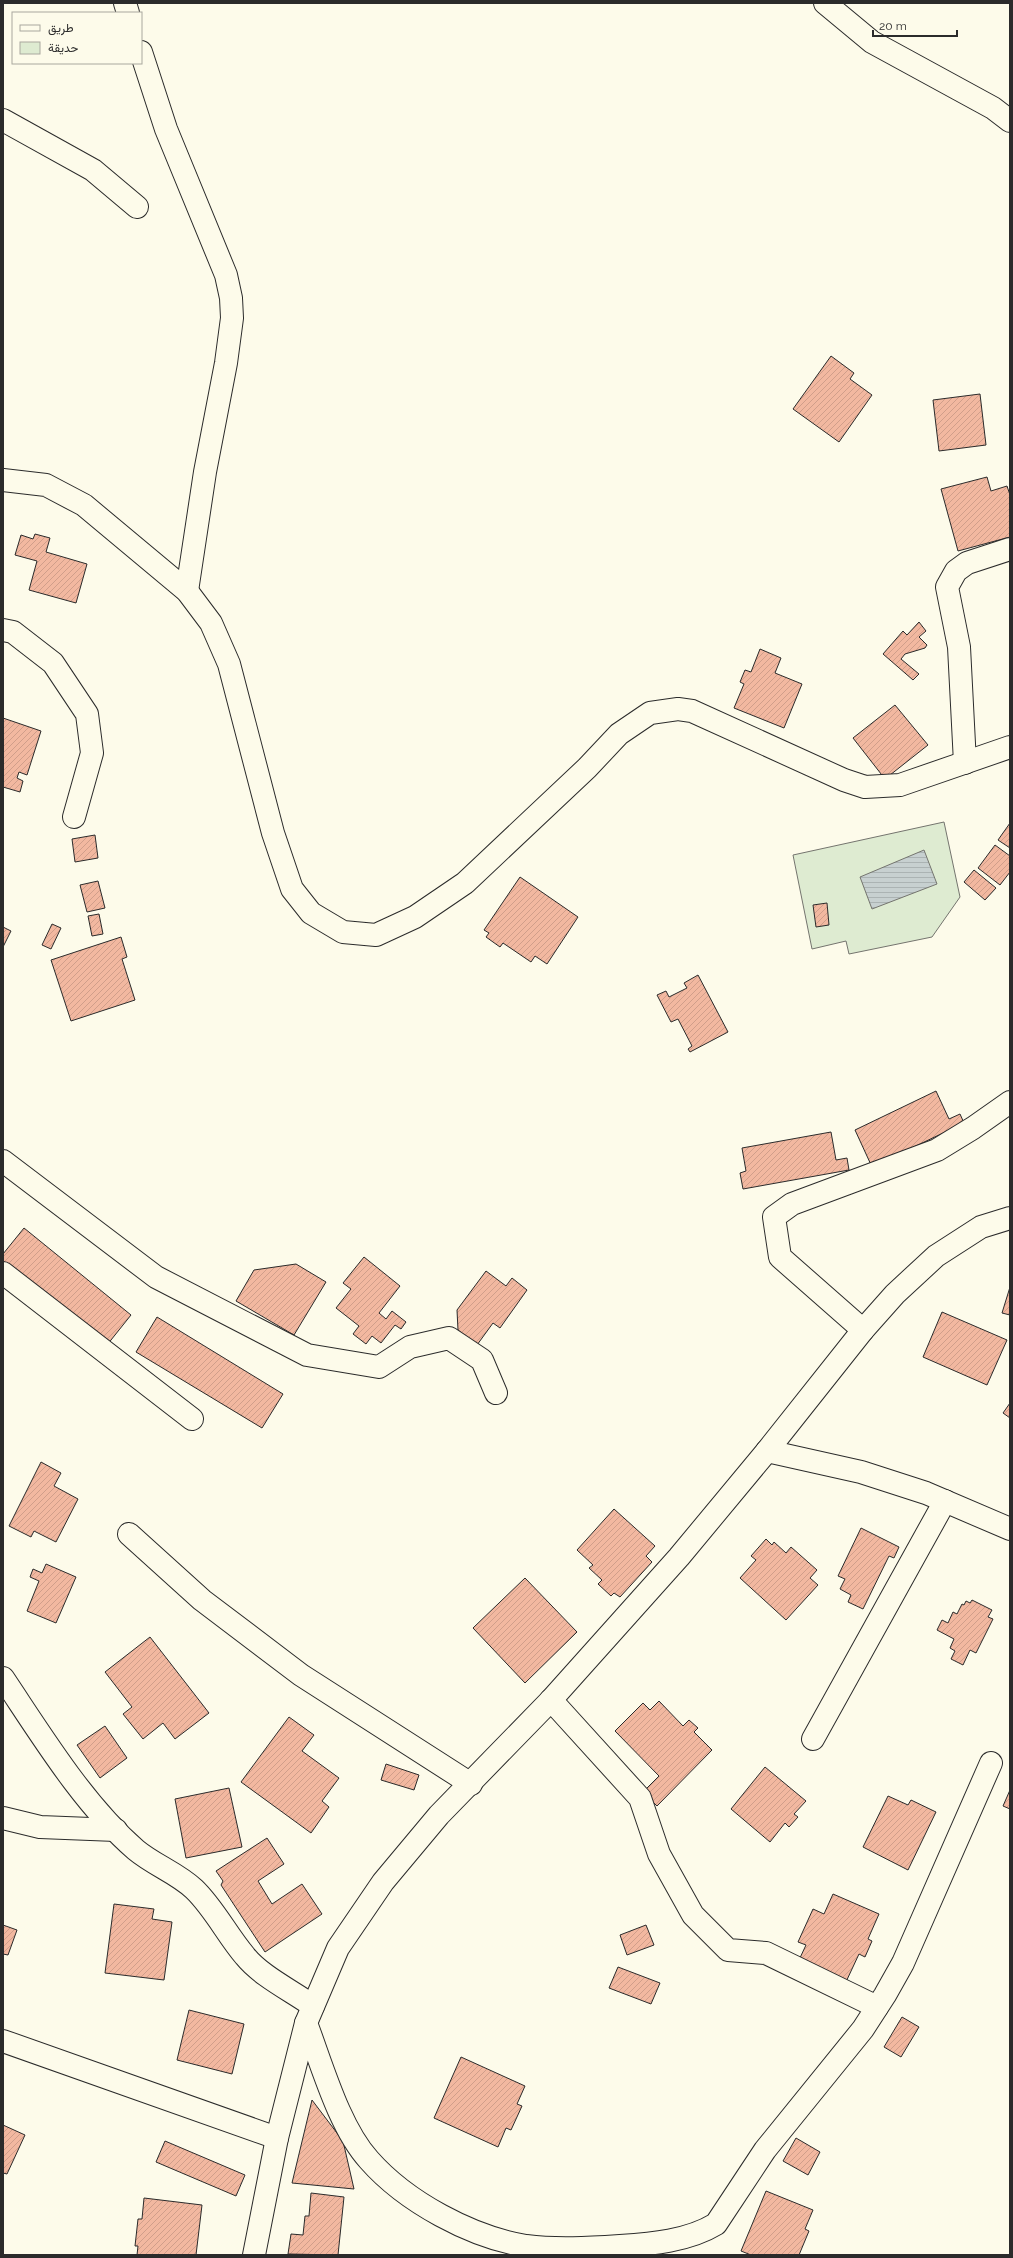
<svg xmlns="http://www.w3.org/2000/svg" width="1013" height="2258" font-family="Raleway,Vazirmatn,sans-serif">
<defs>
<pattern id="water-rules" width="6" height="5" patternUnits="userSpaceOnUse"><rect width="6" height="5" fill="#c7d0d0"/><path d="M0 2.5h6" fill="none" stroke="#abb3b3"/></pattern>
<pattern id="building-hatch" width="6" height="6" patternUnits="userSpaceOnUse"><rect width="6" height="6" fill="#f2b8a0"/><path d="M-1 1l2-2M0 6l6-6M5 7l2-2" fill="none" stroke="#d09e8a"/></pattern>
</defs>
<rect width="100%" height="100%" fill="#fdfbea"/>
<polygon fill="#deebd1" stroke="#74746e" points="944,822 960,897 932,937 849,954 846,941 812,949 793,855"/>
<polygon fill="url(#water-rules)" stroke="#74746e" points="924,850 937,884 872,909 860,877"/>
<g fill="url(#building-hatch)" stroke="#2b2b2b">
<polygon points="831,356 854,373 850,379 872,395 839,442 793,409"/>
<polygon points="980,394 986,445 939,451 933,400"/>
<polygon points="987,477 991,491 1007,486 1010,495 1010,537 958,551 941,489"/>
<polygon points="35,534 50,538 46,552 87,564 76,603 29,590 37,561 15,555 21,535 33,539"/>
<polygon points="919,622 926,631 919,637 927,645 925,648 905,654 901,659 919,674 913,680 883,654 903,631 907,635"/>
<polygon points="760,649 781,658 775,673 802,684 784,728 734,708 744,684 740,682 745,670 751,672"/>
<polygon points="895,705 928,745 885,779 853,738"/>
<polygon points="3,718 41,731 27,775 19,772 17,778 23,781 20,792 3,787"/>
<polygon points="1010,823 1010,848 998,840"/>
<polygon points="95,835 98,858 75,862 72,839"/>
<polygon points="995,845 1010,856 1010,872 1000,885 978,868"/>
<polygon points="974,870 996,888 985,900 964,882"/>
<polygon points="520,877 578,917 547,964 535,956 531,962 503,943 500,947 486,937 489,933 484,930"/>
<polygon points="98,881 105,908 87,912 80,885"/>
<polygon points="827,903 829,925 816,927 813,905"/>
<polygon points="99,914 103,934 92,936 88,916"/>
<polygon points="52,924 61,928 51,949 42,945"/>
<polygon points="3,927 11,931 3,947"/>
<polygon points="121,937 127,957 122,959 135,1000 71,1021 51,960"/>
<polygon points="698,975 728,1032 690,1052 688,1049 692,1046 678,1019 671,1022 657,995 666,991 669,997 687,988 684,983"/>
<polygon points="936,1091 949,1119 960,1114 964,1123 872,1167 855,1130"/>
<polygon points="831,1132 836,1160 847,1158 849,1170 743,1189 740,1173 746,1171 742,1148"/>
<polygon points="24,1228 131,1315 107,1345 3,1261 3,1254"/>
<polygon points="364,1257 400,1286 379,1313 386,1319 392,1311 406,1322 401,1329 395,1325 381,1343 372,1336 366,1344 353,1334 359,1326 336,1308 351,1289 343,1283"/>
<polygon points="296,1264 326,1282 294,1335 236,1301 254,1270"/>
<polygon points="486,1271 506,1286 512,1278 527,1290 500,1328 493,1323 477,1345 458,1330 457,1310"/>
<polygon points="1010,1287 1010,1315 1002,1313"/>
<polygon points="942,1312 1007,1340 987,1385 923,1357"/>
<polygon points="157,1317 283,1394 262,1428 136,1352"/>
<polygon points="1010,1403 1010,1418 1003,1413"/>
<polygon points="41,1462 61,1473 54,1486 78,1499 56,1542 34,1531 31,1537 9,1526"/>
<polygon points="614,1509 655,1546 646,1556 652,1562 620,1597 614,1593 611,1596 598,1584 602,1580 589,1568 593,1565 577,1550"/>
<polygon points="861,1528 899,1547 894,1558 889,1556 863,1609 848,1602 851,1595 840,1589 845,1579 838,1576"/>
<polygon points="766,1539 772,1545 774,1542 786,1553 791,1547 817,1570 810,1578 818,1585 786,1620 740,1578 756,1560 751,1556"/>
<polygon points="46,1564 76,1577 56,1623 27,1611 39,1581 30,1577 33,1569 42,1573"/>
<polygon points="525,1578 577,1632 525,1683 473,1628"/>
<polygon points="972,1600 992,1610 988,1617 993,1619 976,1653 970,1650 963,1665 951,1659 955,1651 950,1648 954,1639 937,1630 942,1620 948,1623 953,1612 957,1614 962,1604 964,1605 966,1601 970,1603"/>
<polygon points="150,1637 209,1713 175,1739 163,1723 143,1739 123,1714 132,1707 105,1672"/>
<polygon points="659,1701 683,1726 689,1720 698,1728 694,1732 712,1750 657,1806 643,1792 659,1776 615,1731 643,1703 650,1710"/>
<polygon points="289,1717 314,1735 302,1751 339,1778 322,1801 329,1807 311,1833 241,1782"/>
<polygon points="105,1726 127,1758 100,1778 77,1745"/>
<polygon points="386,1764 419,1775 414,1790 381,1780"/>
<polygon points="765,1767 806,1801 794,1814 798,1817 789,1827 785,1823 770,1842 731,1809"/>
<polygon points="229,1788 242,1847 186,1858 175,1799"/>
<polygon points="1010,1790 1010,1809 1003,1806"/>
<polygon points="888,1796 908,1805 911,1800 936,1812 908,1870 863,1847"/>
<polygon points="267,1838 284,1864 258,1881 272,1904 302,1884 322,1914 265,1952 221,1885 223,1881 216,1871"/>
<polygon points="833,1894 879,1914 868,1939 872,1941 865,1957 859,1954 845,1984 799,1960 806,1945 798,1942 813,1909 824,1914"/>
<polygon points="114,1904 154,1909 152,1919 172,1922 164,1980 105,1973"/>
<polygon points="3,1925 17,1930 8,1955 3,1954"/>
<polygon points="646,1925 654,1945 627,1955 620,1935"/>
<polygon points="618,1967 660,1983 651,2004 609,1988"/>
<polygon points="189,2010 244,2024 232,2074 177,2060"/>
<polygon points="902,2017 919,2027 901,2057 884,2047"/>
<polygon points="461,2057 525,2086 517,2104 522,2106 511,2130 506,2128 498,2147 434,2118"/>
<polygon points="312,2100 343,2141 354,2189 292,2183"/>
<polygon points="3,2125 25,2135 7,2174 3,2173"/>
<polygon points="796,2138 820,2152 808,2175 783,2161"/>
<polygon points="165,2141 245,2175 236,2196 156,2162"/>
<polygon points="766,2191 813,2210 805,2229 809,2231 799,2255 751,2255 741,2251"/>
<polygon points="311,2193 344,2197 338,2255 288,2254 291,2234 303,2235 305,2216 309,2216"/>
<polygon points="144,2198 202,2205 196,2255 137,2255 138,2246 135,2246 138,2219 142,2219"/>
</g>
<g fill="none" stroke-linecap="round" stroke-linejoin="round">
<g stroke="#2b2b2b" stroke-width="24">
<g id="minor">
<polyline points="125,3 128,13"/>
<polyline points="825,3 872,42 993,108 1010,121"/>
<polyline points="141,52 166,129 226,275 231,298 232,318 226,363 205,472 187,591"/>
<polyline points="3,120 93,170 137,207"/>
<polyline points="3,480 46,485 84,505 187,591 211,623 229,664 273,833 292,889 311,913 343,932 376,935 415,917 465,883 587,768 619,734 650,713 678,709 692,711 844,780 865,787 900,785 1010,747"/>
<polyline points="3,630 13,632 53,663 87,714 92,753 74,817"/>
<polyline points="965,763 959,647 947,587 956,571 967,563 1010,549"/>
<polyline points="3,1161 156,1277 307,1355 379,1367 410,1347 449,1338 482,1360 496,1393"/>
<polyline points="3,1273 192,1419"/>
<polyline points="863,1330 780,1257 774,1217 792,1204 937,1150 973,1128 1010,1102"/>
<polyline points="767,1451 861,1472 926,1493 1010,1529"/>
<polyline points="129,1534 202,1600 301,1675 471,1784"/>
<path d="M3 1678C42 1736 83 1804 136 1850 154 1865 177 1873 194 1889 214 1908 227 1935 245 1956 261 1976 292 1991 313 2006"/>
<polyline points="551,1700 640,1798 659,1854 693,1915 728,1950 766,1953 877,2007"/>
<polyline points="813,1739 945,1501"/>
<polyline points="3,1818 40,1827 116,1830"/>
<path d="M306 2023C322 2065 339 2127 369 2160 406 2202 471 2237 526 2246 557 2250 589 2248 620 2246 652 2244 688 2241 716 2224L765 2150 863 2029 885 1995 903 1963 991 1763"/>
<polyline points="3,2041 277,2138"/>
<polyline points="254,2255 277,2138 306,2023 338,1948 383,1882 439,1815 551,1700 679,1557 767,1451 863,1330 895,1294 936,1256 981,1227 1010,1218"/>
</g>
</g>
<use href="#minor" stroke="#fdfbea" stroke-width="22"/>
</g>
<rect width="1013" height="2258" fill="none" stroke="#2b2b2b" stroke-width="8"/>
<rect x="12" y="12" width="130" height="52" fill="#fdfbea" stroke="#a9a89e"/>
<rect x="20" y="25" width="20" height="6" fill="#fdfbea" stroke="#a9a89e"/>
<text x="48" y="32" font-size="12" fill="#2b2b2b">طريق</text>
<rect x="20" y="42" width="20" height="12" fill="#deebd1" stroke="#a9a89e"/>
<text x="48" y="52" font-size="12" fill="#2b2b2b">حديقة</text>
<path d="M873 30v6h84v-6" fill="none" stroke="#2b2b2b" stroke-width="2"/>
<text x="879" y="30" font-size="12" fill="#2b2b2b" stroke="#fdfbea" stroke-width="3" paint-order="stroke">20 m</text>
</svg>
